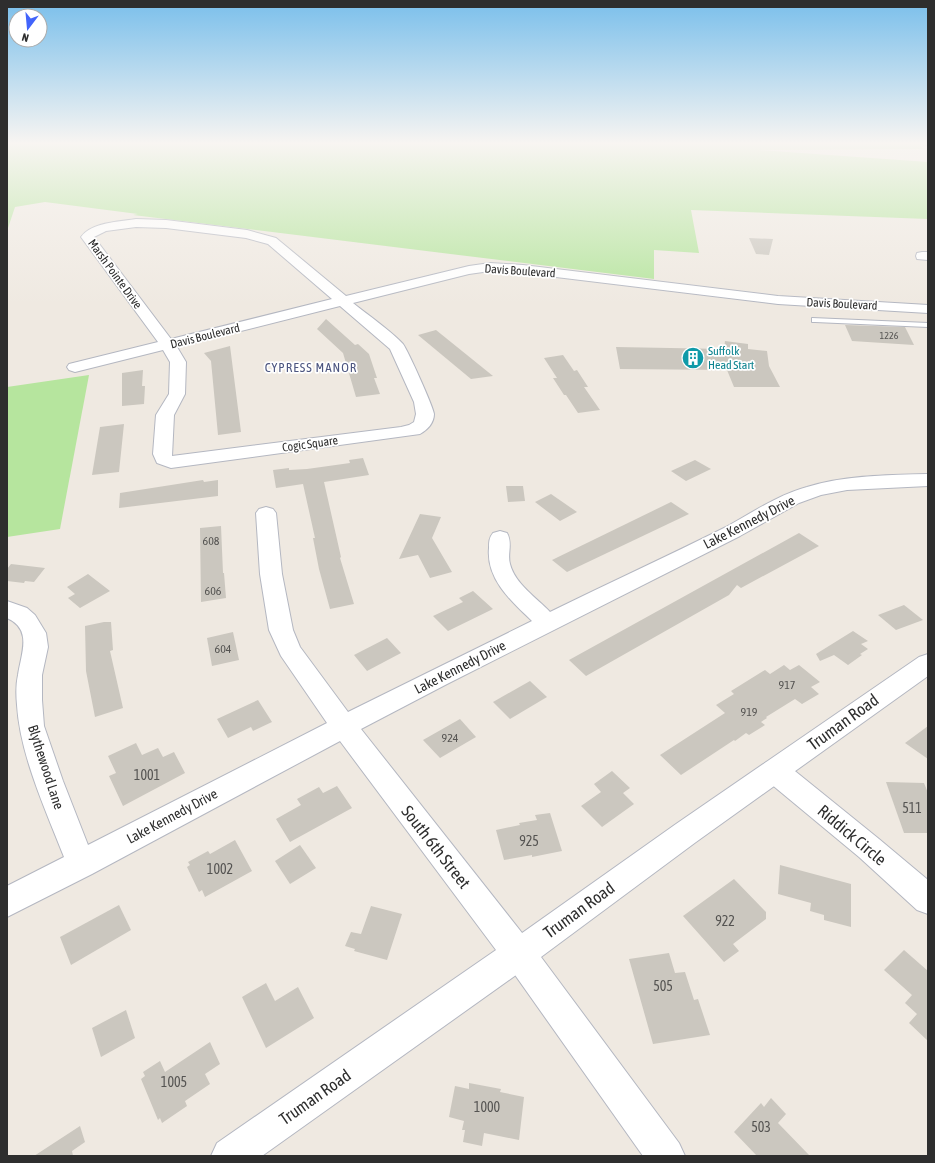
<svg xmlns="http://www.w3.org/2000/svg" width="935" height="1163" font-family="'Asap Condensed',sans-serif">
<rect width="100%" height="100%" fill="#efe9e1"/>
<g fill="#b6e59e">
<polygon points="7,142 919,143 923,149 757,150 928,162 928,219 691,210 699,253 654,250 654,279 133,215 138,214 45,202 15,207 7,231"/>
<polygon points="89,375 60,529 7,537 7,387"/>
</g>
<g fill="#cbc7bf">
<polygon points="749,238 773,239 769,255 756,254"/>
<polygon points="326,319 355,345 358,344 369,354 377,378 374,378 380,394 356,397 343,353 317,329"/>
<polygon points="845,325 905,327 914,345 852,341"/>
<polygon points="436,330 493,376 471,379 418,335"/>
<polygon points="725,341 748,344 748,349 767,351 769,366 780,387 734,387 727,370 620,369 616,347 724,349"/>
<polygon points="230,346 241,432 218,435 211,361 204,353"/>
<polygon points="563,355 574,371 577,370 588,387 584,387 600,410 578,413 566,395 564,395 553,378 557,378 544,358"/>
<polygon points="143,370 142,386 145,386 144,404 122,406 122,373"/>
<polygon points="124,424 119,472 92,475 100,427"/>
<polygon points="363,458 369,475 324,482 341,557 340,558 354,604 330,609 319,569 313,538 315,538 303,484 276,488 273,470 289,468 289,470 307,469 350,463 349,460"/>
<polygon points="695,460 711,469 686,481 671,471"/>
<polygon points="203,480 204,482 218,480 218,496 119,508 120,493"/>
<polygon points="506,486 523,486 525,501 508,502"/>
<polygon points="551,494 577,512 560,521 535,502"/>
<polygon points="671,502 689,514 567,572 552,560"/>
<polygon points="420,514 441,517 432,538 452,572 430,578 418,555 399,559"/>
<polygon points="221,526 223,573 224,573 226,598 201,602 200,528"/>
<polygon points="799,533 819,546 741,588 737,585 729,595 586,676 569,660"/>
<polygon points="11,564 45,568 34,582 25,581 24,583 7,581 7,569"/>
<polygon points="88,574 110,591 80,608 68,598 75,594 67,587"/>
<polygon points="473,591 493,609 448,631 433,616 463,602 459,598"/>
<polygon points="904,605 923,620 896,630 878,615"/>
<polygon points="104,622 111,622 113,650 110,651 123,708 95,717 86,671 85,626"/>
<polygon points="853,631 868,641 861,644 868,649 860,654 862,655 848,665 834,655 820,661 816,654"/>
<polygon points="233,632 239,660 212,666 207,638"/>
<polygon points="387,638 401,653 367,671 354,655"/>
<polygon points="784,665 790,670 799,665 820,682 811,687 819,694 802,704 795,699 766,717 767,718 761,722 765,725 749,735 746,733 735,741 734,740 681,775 660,755 725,713 716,705 734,694 731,691 765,670 770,674"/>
<polygon points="530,681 547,697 510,719 493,702"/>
<polygon points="258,700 272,722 253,731 251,727 228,738 217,719"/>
<polygon points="460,719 476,737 440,758 423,740"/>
<polygon points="928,726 928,759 905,743"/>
<polygon points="136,743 142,755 158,748 163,757 174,752 185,773 123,806 109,776 116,773 108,756"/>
<polygon points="612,771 630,788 623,793 634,804 602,827 581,806 601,792 594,784"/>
<polygon points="886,782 924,783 928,793 928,833 904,833"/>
<polygon points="337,786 352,808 290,842 276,819 301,805 297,799 319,787 323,793"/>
<polygon points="550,813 562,851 532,857 532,855 504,860 496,830 520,825 519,823 537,820 535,815"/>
<polygon points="235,840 252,871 205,897 202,890 199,892 187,867 190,865 188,862 208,851 210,854"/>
<polygon points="300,845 316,868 290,884 275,861"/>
<polygon points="780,865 851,884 851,927 824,920 824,915 810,911 811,903 778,894"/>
<polygon points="734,879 766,912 766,919 733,944 739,951 724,962 683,916"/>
<polygon points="119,905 131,930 71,965 60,937"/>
<polygon points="371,906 402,914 387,960 354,951 355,949 345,946 351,932 361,934"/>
<polygon points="904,950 928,971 928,1041 909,1023 917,1014 905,1003 912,995 884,970"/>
<polygon points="669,953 675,973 685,972 694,1000 698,999 710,1035 653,1044 629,959"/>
<polygon points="266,983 275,1001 298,987 314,1018 266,1048 242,997"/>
<polygon points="126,1010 135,1038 101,1057 92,1028"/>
<polygon points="210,1042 220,1064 205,1074 210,1084 185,1101 187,1106 162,1123 160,1118 158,1120 141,1079 145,1076 143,1072 160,1061 165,1072"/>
<polygon points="469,1083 501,1089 500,1092 524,1097 519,1140 484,1133 482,1146 463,1142 465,1130 462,1130 464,1121 449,1117 455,1086 469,1089"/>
<polygon points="771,1098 786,1114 778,1123 810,1156 757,1156 734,1132 761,1103 764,1107"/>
<polygon points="80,1126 85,1142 72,1151 73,1156 34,1156"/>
</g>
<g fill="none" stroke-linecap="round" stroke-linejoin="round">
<g stroke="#b4b7c1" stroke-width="2">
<polygon id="service" points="812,318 928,323 928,327 815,322 812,322"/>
</g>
<g stroke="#b4b7c1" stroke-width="2">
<g id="minor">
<polygon points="919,142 928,142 928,145 921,144"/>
<path d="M136 219 166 220 247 230 276 238 346 296 469 266 490 263 523 265 778 296 928 305V313L778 304 523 273 490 271 469 274 353 303C368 315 391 331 403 344 408 351 433 406 434 414 434 423 427 430 420 434L171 468 157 463 153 454 156 415 169 394 170 362 163 350 75 372 69 370 67 367 69 364 158 342 81 237C92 222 119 222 136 219ZM136 227 166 228 246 238 268 244 332 299 171 339 94 237 106 231ZM340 306 390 349 414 402 416 414 414 422 409 425 401 427 172 456 174 415 185 394 186 362 177 347Z"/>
<polygon points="922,252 928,252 928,260 917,259 916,256 917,253"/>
<path d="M928 474V486L847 490 821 495 799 503 740 536 447 684 361 729 530 943 535 954 530 965 262 1156H211L217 1143 496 950 340 741 92 874 7 917V886L64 857C46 811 20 755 17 705 16 695 16 684 18 675 21 654 33 629 7 618V601L27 608 35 615 46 633 48 647 42 675V700L44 726 63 781 88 845 327 723 281 656 269 630 260 574 256 513 259 509 266 507 273 509 276 513 282 574 293 630 300 647 348 712 532 621C511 601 486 579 489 548 489 542 489 538 493 533L500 531 507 533C513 543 507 554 510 564 515 584 537 598 550 612 609 583 668 556 726 527 753 512 778 495 807 487 846 475 888 475 928 474Z"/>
<polygon points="775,760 785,763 879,839 928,880 928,914 917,910 859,857 765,779 761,771 765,763"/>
</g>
</g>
<g stroke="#b4b7c1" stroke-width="2">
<polygon id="tertiary" points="928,654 928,676 696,842 541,957 679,1143 685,1156 643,1156 508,965 503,954 508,943 676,824 919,657"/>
</g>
<use href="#service" fill="#fff" fill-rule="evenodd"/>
<use href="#minor" fill="#fff" fill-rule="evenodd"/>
<use href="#tertiary" fill="#fff" fill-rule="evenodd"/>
</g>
<linearGradient id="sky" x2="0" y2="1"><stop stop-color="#7abfeb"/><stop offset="0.47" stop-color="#f8f5f2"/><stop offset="1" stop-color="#f8f5f2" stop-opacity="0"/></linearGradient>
<rect width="935" height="305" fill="url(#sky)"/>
<defs>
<g id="building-disc" transform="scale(1.15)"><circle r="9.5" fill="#0f9aa8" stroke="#fff"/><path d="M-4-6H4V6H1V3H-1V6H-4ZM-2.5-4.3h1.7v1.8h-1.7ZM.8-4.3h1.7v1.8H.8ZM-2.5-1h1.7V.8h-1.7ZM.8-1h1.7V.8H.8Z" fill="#fff"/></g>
</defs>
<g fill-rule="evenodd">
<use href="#building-disc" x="693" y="358"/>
</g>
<g text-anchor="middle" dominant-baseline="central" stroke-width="3.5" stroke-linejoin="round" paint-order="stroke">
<g font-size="10" fill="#555452">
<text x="889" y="335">1226</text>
</g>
<g font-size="12" fill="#2e2e2e" stroke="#fff">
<text transform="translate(520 271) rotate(4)">Davis Boulevard</text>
<text transform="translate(115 274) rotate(54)">Marsh Pointe Drive</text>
<text transform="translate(842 304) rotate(3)">Davis Boulevard</text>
<text transform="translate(205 336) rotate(-14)">Davis Boulevard</text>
<text transform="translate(310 444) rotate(-8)">Cogic Square</text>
</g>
<g font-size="12" fill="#0d838f" stroke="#fff" text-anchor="start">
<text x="708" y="351">Suffolk<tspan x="708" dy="14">Head Start</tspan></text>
</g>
<g font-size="12" fill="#555452">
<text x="211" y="541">608</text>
<text x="213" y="591">606</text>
<text x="223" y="649">604</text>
<text x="787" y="685">917</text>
<text x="749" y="712">919</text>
<text x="450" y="738">924</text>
</g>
<g font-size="13" letter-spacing="1" fill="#4d5680" stroke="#fff">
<text x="311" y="367">CYPRESS MANOR</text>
</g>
<g font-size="14" fill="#2e2e2e" stroke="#fff">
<text transform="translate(749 522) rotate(-27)">Lake Kennedy Drive</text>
<text transform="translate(460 667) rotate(-27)">Lake Kennedy Drive</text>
<text transform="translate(46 767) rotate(72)">Blythewood Lane</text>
<text transform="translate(172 816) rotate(-28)">Lake Kennedy Drive</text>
</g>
<g font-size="14" fill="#555452">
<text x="147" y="775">1001</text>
<text x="912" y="808">511</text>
<text x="529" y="841">925</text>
<text x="220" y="869">1002</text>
<text x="725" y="921">922</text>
<text x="663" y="986">505</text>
<text x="174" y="1082">1005</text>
<text x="487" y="1107">1000</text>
<text x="761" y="1127">503</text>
</g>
<g font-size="17" fill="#2e2e2e" stroke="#fff">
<text transform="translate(843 722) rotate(-36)">Truman Road</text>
<text transform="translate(852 835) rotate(40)">Riddick Circle</text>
<text transform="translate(436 847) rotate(52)">South 6th Street</text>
<text transform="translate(579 910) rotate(-36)">Truman Road</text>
<text transform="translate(315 1097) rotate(-35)">Truman Road</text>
</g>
</g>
<rect width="935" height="1163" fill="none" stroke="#2e2e2e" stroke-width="16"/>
<g transform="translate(28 28) rotate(196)"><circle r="19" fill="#ffffff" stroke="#ababab"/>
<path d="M0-3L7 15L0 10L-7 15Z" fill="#4264fb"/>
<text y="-6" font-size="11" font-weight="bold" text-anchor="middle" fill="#2e2e2e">N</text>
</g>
</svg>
